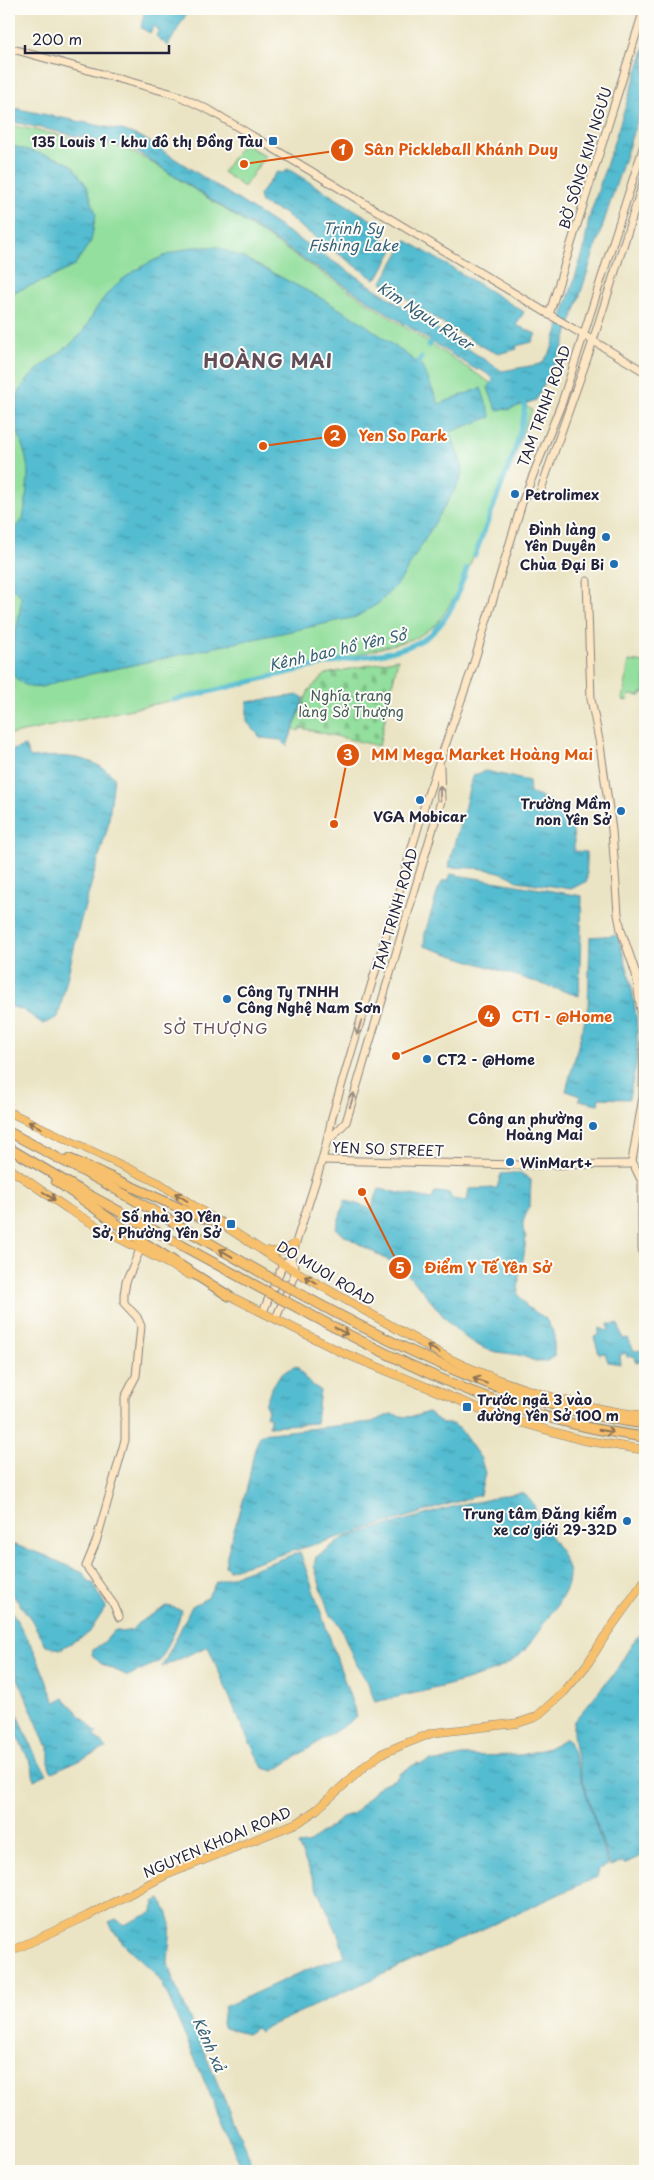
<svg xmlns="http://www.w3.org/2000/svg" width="654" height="2180" font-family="'Playpen Sans',sans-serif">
<defs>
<pattern id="cemetery-stones" width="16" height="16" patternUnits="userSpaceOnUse" patternTransform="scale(1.25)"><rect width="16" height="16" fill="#93df9d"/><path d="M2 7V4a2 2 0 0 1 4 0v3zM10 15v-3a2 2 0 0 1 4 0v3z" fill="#7ebf88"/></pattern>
<pattern id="water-ripples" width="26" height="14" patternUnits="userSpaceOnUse" patternTransform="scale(1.25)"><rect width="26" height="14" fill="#53bcd0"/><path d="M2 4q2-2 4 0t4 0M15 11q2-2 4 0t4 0" fill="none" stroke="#4498aa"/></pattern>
</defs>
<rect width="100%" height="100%" fill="#fdfcf7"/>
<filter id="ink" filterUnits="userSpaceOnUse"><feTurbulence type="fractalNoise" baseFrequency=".02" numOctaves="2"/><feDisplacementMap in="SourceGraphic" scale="10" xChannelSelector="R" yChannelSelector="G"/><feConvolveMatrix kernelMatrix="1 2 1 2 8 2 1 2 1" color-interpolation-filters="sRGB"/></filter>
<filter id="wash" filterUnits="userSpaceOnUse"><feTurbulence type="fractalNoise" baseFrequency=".0096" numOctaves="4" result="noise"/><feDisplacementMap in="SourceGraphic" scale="20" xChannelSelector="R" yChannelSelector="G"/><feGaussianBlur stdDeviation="1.12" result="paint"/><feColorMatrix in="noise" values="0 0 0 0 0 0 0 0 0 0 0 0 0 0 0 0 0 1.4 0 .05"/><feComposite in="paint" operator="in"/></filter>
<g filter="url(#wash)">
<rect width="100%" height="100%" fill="#ebe4c4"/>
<g fill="#93df9d" stroke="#5a806c">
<polygon points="9,125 125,148 163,169 532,410 461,587 437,624 416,638 325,664 174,700 9,735"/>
<polygon points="243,143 265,156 244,187 223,172"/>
<polygon points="629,661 645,663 645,693 641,693 641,696 629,695 628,701 623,700"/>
</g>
<polygon fill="url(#cemetery-stones)" stroke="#5a806c" points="398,659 379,746 301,728 299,731 293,729 309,690 326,674"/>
<g fill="url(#water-ripples)" stroke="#3a6f86">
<polygon points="145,9 189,9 168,46 156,36 159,30 154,26 150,33 141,28"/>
<polygon points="645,47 645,96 563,347 536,400 507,410 505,408 497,411 488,388 493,381 493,378 480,369 477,370 451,354 131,148 9,121 9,107 125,131 143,138 502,371 541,364 551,351 584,250 589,218"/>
<polygon points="9,145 60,159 72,165 87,186 96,214 91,241 74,266 48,279 9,294"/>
<polygon points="288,169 386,229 381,239 392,243 394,248 379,276 374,279 298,225 286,214 261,203 259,195 277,172 283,173"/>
<polygon points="406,240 524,312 516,325 536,334 532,342 516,346 517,349 501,353 491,351 437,320 382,282"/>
<path d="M193 247H217L244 258 319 297 363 323 422 366 439 404 481 388 491 417 450 432 463 469 460 481 400 581 379 603 356 617 63 680C36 689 30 694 9 671 9 646 21 622 21 596L9 585C9 568 8 550 12 533 13 527 21 524 23 518 25 512 28 480 28 472 27 448 9 423 17 398 25 372 56 358 75 340 87 330 91 315 100 303 121 273 159 255 193 247Z"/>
<polygon points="299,695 304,698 287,746 281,740 261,738 247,722 247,702"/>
<path d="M25 746 30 758C61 755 90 754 114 777L108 826 80 923 58 1017 43 1024 23 1010 9 1006V751Z"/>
<path d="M486 771 529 781 530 793C562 805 575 814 574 851L586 852 587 881 571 889 517 881C500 867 470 868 449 867 452 848 458 832 463 813 467 801 468 787 474 775Z"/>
<polygon points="451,874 582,896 579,996 424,946 425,933 439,887 443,881 448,881"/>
<path d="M617 935C631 975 639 1014 637 1057 636 1069 631 1086 629 1099L599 1098 598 1104 579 1100 580 1096 566 1091 588 1008 590 937Z"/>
<path d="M512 1173H521L531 1180 530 1204 523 1222V1230L526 1237 524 1255 519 1275 518 1294 527 1307 545 1318 554 1333V1357C541 1367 533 1359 519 1355 509 1353 498 1353 489 1350 449 1337 432 1294 402 1270 381 1254 357 1245 336 1229L345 1200 371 1209 379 1189 432 1199 435 1192 449 1193 452 1199 467 1201 469 1189 497 1188 501 1174Z"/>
<polygon points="608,1324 618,1324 623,1339 628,1338 634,1351 642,1350 643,1361 636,1362 635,1356 627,1357 626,1353 620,1355 621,1364 608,1362 605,1353 599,1354 594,1337 599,1335 599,1329 600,1328 607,1331 609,1330"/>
<path d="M297 1366 307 1381 320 1390 316 1423 269 1426 270 1417 266 1416 268 1410 265 1405C271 1387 279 1371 297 1366Z"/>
<path d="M428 1412 443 1424H452L460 1429 481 1459 485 1473 480 1495 229 1570 225 1566C230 1537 241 1512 248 1483 252 1465 252 1452 261 1434L372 1422 391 1414 406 1417 416 1416Z"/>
<path d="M521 1493C531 1497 535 1504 536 1516 546 1530 569 1559 569 1576 569 1590 557 1605 549 1616 540 1629 532 1642 522 1653 497 1679 412 1693 375 1702L368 1683 356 1664 339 1624 329 1613 314 1566 316 1557 345 1537 467 1503C486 1502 502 1494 521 1493Z"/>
<polygon points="9,1543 44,1555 83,1573 90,1583 93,1583 106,1607 89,1633 60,1649 46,1646 31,1619 9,1590"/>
<polygon points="300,1552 357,1717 274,1771 263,1768 243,1729 208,1646 162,1667 192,1606 207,1598 216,1582"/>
<polygon points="167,1606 182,1610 174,1633 160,1661 128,1676 100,1663 92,1655 93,1650 104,1642 115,1630 122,1632 132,1630 138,1623"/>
<polygon points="9,1607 34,1650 55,1702 64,1698 97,1733 94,1735 106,1748 52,1772 49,1767 49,1745 46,1745 9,1657"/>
<path d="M645 1628V1854L624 1864 622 1862 610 1866C602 1840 566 1741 574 1721L615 1672 634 1641Z"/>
<polygon points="9,1694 37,1759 46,1772 47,1774 34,1780 32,1766 9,1720"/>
<polygon points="567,1738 572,1748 608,1865 599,1869 597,1877 265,2028 260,2032 256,2028 247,2034 224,2028 222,2024 224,2007 311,1968 345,1956 338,1934 298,1845 307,1844 345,1816 353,1814 380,1785 396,1779 400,1773 417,1763 421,1764 431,1760 438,1762 461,1756 522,1755 548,1748"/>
<path d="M160 1899 167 1911 171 1924 168 1962 172 1977 255 2171H243L163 1985C146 1957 124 1953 109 1922L116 1919 124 1925 153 1912 154 1902Z"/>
</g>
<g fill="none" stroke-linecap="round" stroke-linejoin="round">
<g stroke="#53bcd0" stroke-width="5">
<polyline points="636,108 645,113"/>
<polyline points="429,346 434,337"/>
<polyline points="418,363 421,358"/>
<polyline points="475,555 514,453 524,415 525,398"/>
<path d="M174 700C227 688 280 674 333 662 364 655 405 655 431 634 451 617 459 592 467 568"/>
</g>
</g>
</g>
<g filter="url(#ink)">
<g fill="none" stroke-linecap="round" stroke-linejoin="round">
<g stroke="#868380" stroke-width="9">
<g id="secondary">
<polyline points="9,48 177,95 211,111 645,372"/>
<polyline points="549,315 644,9"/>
<polyline points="540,492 590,350 645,177"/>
<polyline points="587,581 591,699 600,745 612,830 618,914 621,930 636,974 644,1034 643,1097 632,1161 642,1182 642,1247 645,1272"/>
<polyline points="328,1141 346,1122 358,1082 441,801 440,767"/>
<polyline points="323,1160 520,1165 633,1164"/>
<path d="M263 1312 283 1264 291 1259C305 1211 323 1166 332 1117L427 797 472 669 522 503 562 402 645 142"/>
<polyline points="276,1318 296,1271 291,1259"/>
<polyline points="119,1617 114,1605 86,1566 96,1542 125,1440 125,1397 136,1376 141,1326 137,1317 124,1303 124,1294 126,1282 140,1250"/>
</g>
</g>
<g stroke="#868380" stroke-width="9">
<g id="primary">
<path d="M9 1112 159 1183 283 1264 448 1358C508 1387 579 1408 645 1416"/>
<polyline points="9,1168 68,1209 105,1231 190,1275"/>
<path d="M267 1251C278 1253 287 1250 295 1244"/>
<polyline points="224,1293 341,1352 495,1415 582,1440 645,1450"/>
<polyline points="9,1952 87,1916 166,1875 299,1822 316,1810 365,1766 381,1754 402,1745 432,1733 518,1723 536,1717 564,1692 586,1666 605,1636 645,1580"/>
</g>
</g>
<g stroke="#868380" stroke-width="11">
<g id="highway">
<polyline points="9,1132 103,1182 269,1277"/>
<polyline points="9,1148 80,1190 262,1289"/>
<polyline points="70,1159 200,1217 221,1223"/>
<polyline points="56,1181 140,1240 229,1296"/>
<path d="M304 1296C412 1355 522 1408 645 1424"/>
<path d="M298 1308C407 1367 520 1422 645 1437"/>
</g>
</g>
<use href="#secondary" stroke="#fce6c4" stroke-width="7"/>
<use href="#primary" stroke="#f7c06c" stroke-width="8"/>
<use href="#highway" stroke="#f7c06c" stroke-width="9"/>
<g stroke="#868380" stroke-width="11" stroke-linecap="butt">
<g id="highway-bridge">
<polyline points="269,1277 304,1296"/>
<polyline points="262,1289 298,1308"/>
</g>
</g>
<use href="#highway-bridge" stroke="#f7c06c" stroke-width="9"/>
</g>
<defs><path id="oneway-shaft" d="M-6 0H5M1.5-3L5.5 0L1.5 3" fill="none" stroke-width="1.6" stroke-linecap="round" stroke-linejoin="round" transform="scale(1.25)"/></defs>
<g stroke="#9a8e86">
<use href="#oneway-shaft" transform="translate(440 793) rotate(-92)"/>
<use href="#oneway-shaft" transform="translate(359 1028) rotate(106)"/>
<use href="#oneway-shaft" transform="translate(352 1100) rotate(-73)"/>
</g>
<g stroke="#8c7154">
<use href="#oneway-shaft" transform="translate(35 1125) rotate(-154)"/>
<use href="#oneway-shaft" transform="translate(49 1196) rotate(35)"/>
<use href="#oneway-shaft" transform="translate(181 1197) rotate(-148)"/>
<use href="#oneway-shaft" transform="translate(226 1253) rotate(-149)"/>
<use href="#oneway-shaft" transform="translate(311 1280) rotate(-150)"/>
<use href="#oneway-shaft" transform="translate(341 1331) rotate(28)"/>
<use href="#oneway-shaft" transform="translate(433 1349) rotate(-151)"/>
<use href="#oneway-shaft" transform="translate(480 1381) rotate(-159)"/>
<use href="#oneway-shaft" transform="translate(606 1431) rotate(10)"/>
</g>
</g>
<g fill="#1f6fb2" stroke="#fdfcf7" stroke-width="2">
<rect x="268" y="136" width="10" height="10" rx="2.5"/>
<circle cx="515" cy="494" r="5"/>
<circle cx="606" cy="537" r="5"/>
<circle cx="614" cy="564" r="5"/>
<circle cx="420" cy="800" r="5"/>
<circle cx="621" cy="811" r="5"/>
<circle cx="227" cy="999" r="5"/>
<circle cx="427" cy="1059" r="5"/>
<circle cx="593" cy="1126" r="5"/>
<circle cx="510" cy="1162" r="5"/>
<rect x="226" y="1219" width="10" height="10" rx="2.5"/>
<rect x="462" y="1402" width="10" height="10" rx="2.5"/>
<circle cx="627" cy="1521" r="5"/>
</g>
<g text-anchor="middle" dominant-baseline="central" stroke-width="4" stroke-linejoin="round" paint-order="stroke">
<g font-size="14" font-weight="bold" fill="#22223b" stroke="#fdfcf7" text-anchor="end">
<text x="263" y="141">135 Louis 1 - khu đô thị Đồng Tàu</text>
<text x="525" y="494" text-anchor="start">Petrolimex</text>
<text x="596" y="529">Đình làng<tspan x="596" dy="16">Yên Duyên</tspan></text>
<text x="604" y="564">Chùa Đại Bi</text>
<text x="611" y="803">Trường Mầm<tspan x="611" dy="16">non Yên Sở</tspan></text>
<text x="420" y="816" text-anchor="middle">VGA Mobicar</text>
<text x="237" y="991" text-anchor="start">Công Ty TNHH<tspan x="237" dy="16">Công Nghệ Nam Sơn</tspan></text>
<text x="437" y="1059" text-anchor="start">CT2 - @Home</text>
<text x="583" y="1118">Công an phường<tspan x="583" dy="16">Hoàng Mai</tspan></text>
<text x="520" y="1162" text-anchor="start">WinMart+</text>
<text x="221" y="1216">Số nhà 30 Yên<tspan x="221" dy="16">Sở, Phường Yên Sở</tspan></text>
<text x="477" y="1399" text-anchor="start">Trước ngã 3 vào<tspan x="477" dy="16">đường Yên Sở 100 m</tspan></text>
<text x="617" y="1513">Trung tâm Đăng kiểm<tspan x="617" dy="16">xe cơ giới 29-32D</tspan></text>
</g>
<g font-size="14" fill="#22223b" stroke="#fdfcf7">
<text transform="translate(585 158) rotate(-73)">BỜ SÔNG KIM NGƯU</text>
<text transform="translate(544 406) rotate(-70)">TAM TRINH ROAD</text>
<text transform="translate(395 910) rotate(-74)">TAM TRINH ROAD</text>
<text transform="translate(388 1149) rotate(2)">YEN SO STREET</text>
<text transform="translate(326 1273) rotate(31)">DO MUOI ROAD</text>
<text transform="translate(217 1842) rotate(-23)">NGUYEN KHOAI ROAD</text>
</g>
<g font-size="14" fill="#445b58" stroke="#fdfcf7">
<text x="351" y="695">Nghĩa trang<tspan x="351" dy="16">làng Sở Thượng</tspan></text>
</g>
<g font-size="15" font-style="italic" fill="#366077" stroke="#fdfcf7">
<text x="353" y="227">Trinh Sy<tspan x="353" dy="17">Fishing Lake</tspan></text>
<text transform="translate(426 315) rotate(33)">Kim Nguu River</text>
<text transform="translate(337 649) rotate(-13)">Kênh bao hồ Yên Sở</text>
<text transform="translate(210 2044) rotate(66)">Kênh xả</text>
</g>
<g font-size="15" letter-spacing="1" fill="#614c59" stroke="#fdfcf7">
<text x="216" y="1027">SỞ THƯỢNG</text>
</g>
<g font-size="19" font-weight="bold" letter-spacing="1" fill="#614c59" stroke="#fdfcf7">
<text x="268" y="360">HOÀNG MAI</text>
</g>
</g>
<path fill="none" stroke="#de560e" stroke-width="2" d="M244 164L342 150M263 446L335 436M334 824L348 755M396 1056L489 1016M362 1192L400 1268"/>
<g fill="#de560e" stroke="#fdfcf7" stroke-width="2">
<circle cx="244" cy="164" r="5"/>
<circle cx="263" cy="446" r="5"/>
<circle cx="334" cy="824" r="5"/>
<circle cx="396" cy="1056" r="5"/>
<circle cx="362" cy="1192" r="5"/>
<circle cx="342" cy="150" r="12"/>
<circle cx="335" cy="436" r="12"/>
<circle cx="348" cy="755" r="12"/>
<circle cx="489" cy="1016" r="12"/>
<circle cx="400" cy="1268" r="12"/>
</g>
<g font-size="15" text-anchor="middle" font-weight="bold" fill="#fff">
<text x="342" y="155">1</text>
<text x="335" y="441">2</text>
<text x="348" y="760">3</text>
<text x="489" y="1022">4</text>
<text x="400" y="1273">5</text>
</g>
<g font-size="15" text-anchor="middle" font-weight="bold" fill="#de560e" stroke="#fdfcf7" stroke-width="4" stroke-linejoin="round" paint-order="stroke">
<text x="461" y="155">Sân Pickleball Khánh Duy</text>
<text x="403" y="441">Yen So Park</text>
<text x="482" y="760">MM Mega Market Hoàng Mai</text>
<text x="562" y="1022">CT1 - @Home</text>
<text x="488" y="1273">Điểm Y Tế Yên Sở</text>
</g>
<rect width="654" height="2180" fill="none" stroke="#fdfcf7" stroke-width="30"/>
<path d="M25 45v8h144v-8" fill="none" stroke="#22223b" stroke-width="2.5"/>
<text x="32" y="45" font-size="15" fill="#22223b" stroke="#fdfcf7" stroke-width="4" paint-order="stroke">200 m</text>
</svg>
